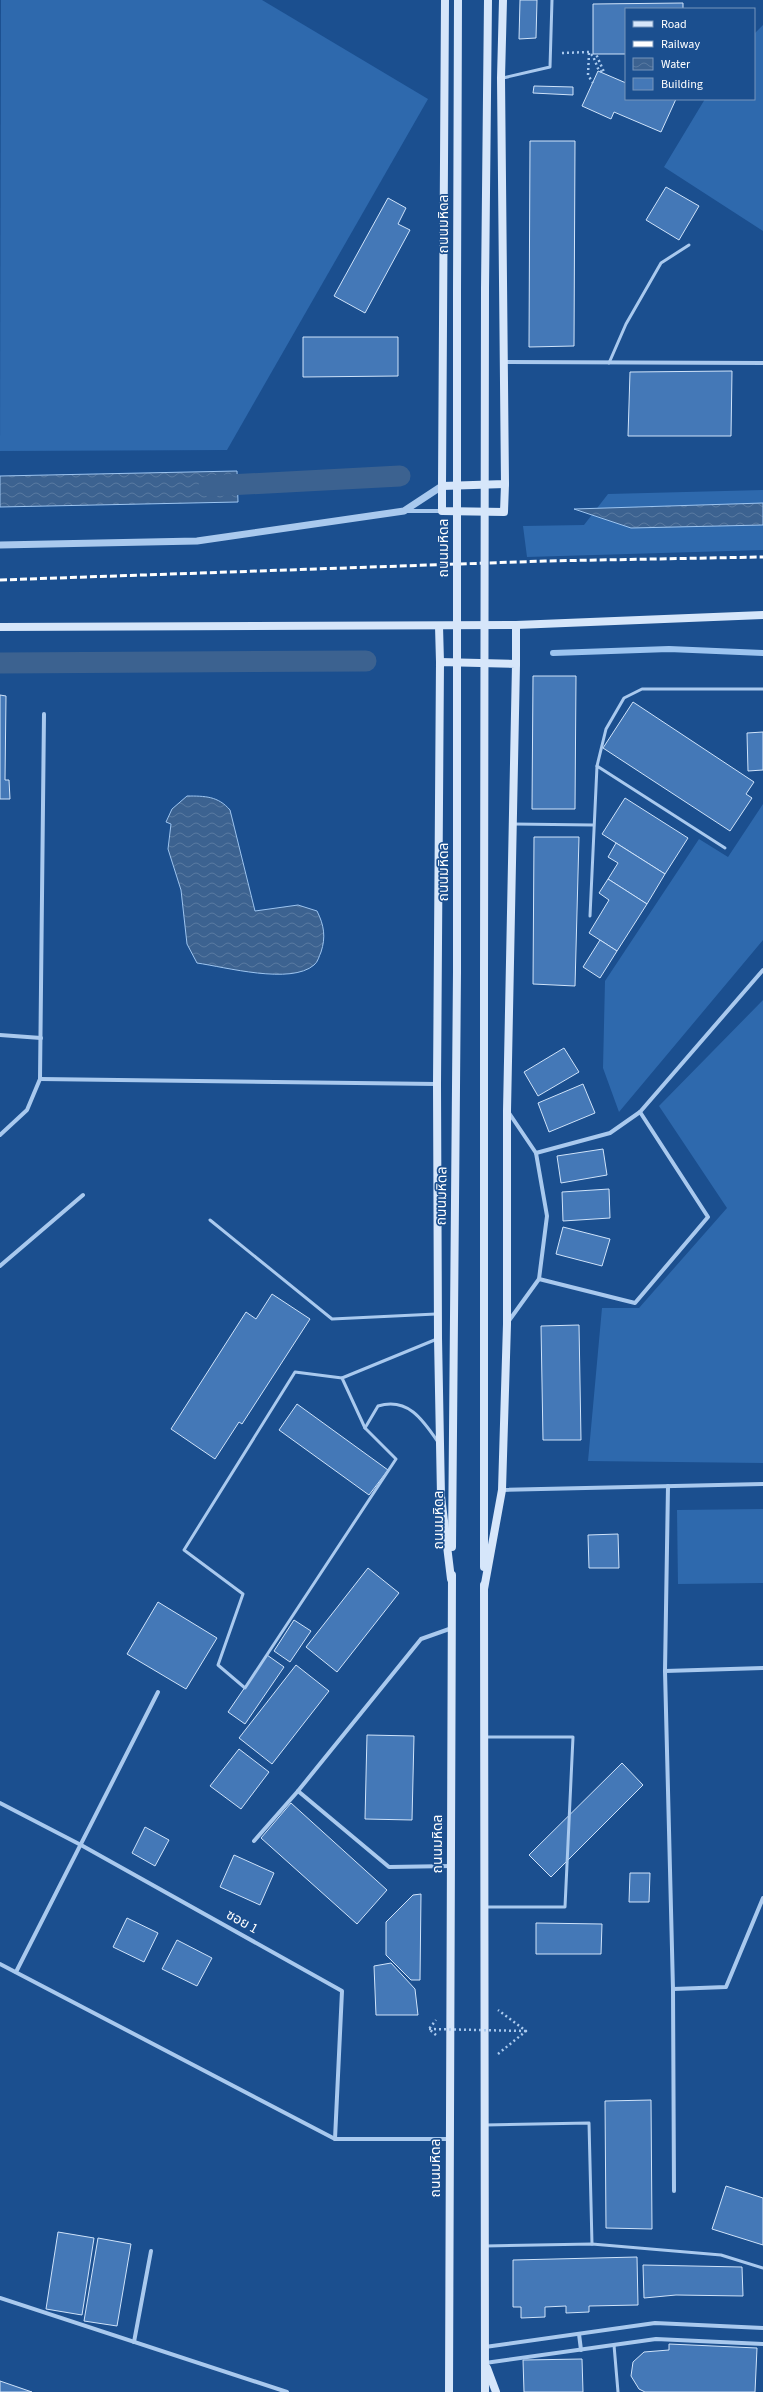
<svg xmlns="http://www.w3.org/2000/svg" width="763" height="2392" font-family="'Source Sans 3','Noto Sans Thai',sans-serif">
<defs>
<pattern id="water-waves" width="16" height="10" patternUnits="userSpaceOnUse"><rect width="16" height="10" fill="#3c6290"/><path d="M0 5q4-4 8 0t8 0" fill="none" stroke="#597aa1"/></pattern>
</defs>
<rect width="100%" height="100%" fill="#1b4f8f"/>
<g fill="#2e69ad">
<polygon points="1,0 262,0 428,99 227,450 0,451"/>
<polygon points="763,25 763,231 664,167 705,99 754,99 754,34"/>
<polygon points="763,490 763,550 527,557 523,526 584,525 608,494"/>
<polygon points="763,804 763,940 619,1112 603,1068 605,981 699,839 728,857"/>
<polygon points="763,1000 763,1463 588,1461 602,1308 639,1308 727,1208 659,1106"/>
<polygon points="763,1509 763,1583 678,1584 677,1510"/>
</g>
<g fill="url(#water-waves)" stroke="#9cc4f0">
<polygon points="237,471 238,502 0,507 0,476"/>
<polygon points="763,503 763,525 631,528 574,509"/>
<path d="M187 796C205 796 218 796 230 810L255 911 298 905 317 911C324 925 326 937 321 952 319 956 318 962 314 965 291 985 225 967 197 963L187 944 181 890 168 849 171 824 166 822 172 809Z"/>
</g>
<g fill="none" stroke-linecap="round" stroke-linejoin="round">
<polyline stroke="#9cc4f0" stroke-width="6" points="553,653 669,649 763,653"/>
<g stroke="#3c6290" stroke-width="21">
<polyline points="209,486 400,476"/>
<polyline points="0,663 366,661"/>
</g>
</g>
<g fill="#4478b7" stroke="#cfe3fa">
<polygon points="520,0 537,0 536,38 519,39"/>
<polygon points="683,3 683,9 626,9 626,54 593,54 593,4"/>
<polygon points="598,71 626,83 626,99 676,99 661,132 614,112 611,119 582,106"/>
<polygon points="534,86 573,87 573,95 533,93"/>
<polygon points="530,141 575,141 574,346 529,347"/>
<polygon points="666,187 699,206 679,240 646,220"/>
<polygon points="388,198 406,208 398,224 410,230 365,313 334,296"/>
<polygon points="303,337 398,337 398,376 303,377"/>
<polygon points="732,371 731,436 628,436 630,372"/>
<polygon points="533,676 576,676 575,809 532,809"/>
<polygon points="0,695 6,696 5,780 9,780 10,799 0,799"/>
<polygon points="633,702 754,782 746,794 752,798 730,831 603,748"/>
<polygon points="763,732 763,770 748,771 747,733"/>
<polygon points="625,798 688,838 665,874 602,834"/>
<polygon points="534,837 579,837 575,986 533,984"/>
<polygon points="616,843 665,874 647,904 608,879 618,863 608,857"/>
<polygon points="608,879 647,904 617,951 589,933 609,900 599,893"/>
<polygon points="600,940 617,951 600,978 583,967"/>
<polygon points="564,1048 579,1072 538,1096 524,1072"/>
<polygon points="583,1084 595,1113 549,1132 538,1103"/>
<polygon points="603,1149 607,1175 561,1183 557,1156"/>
<polygon points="609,1189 610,1218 563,1221 562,1192"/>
<polygon points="563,1227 610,1239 602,1266 556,1254"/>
<polygon points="272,1294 310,1319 242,1424 239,1422 215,1459 171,1429 246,1312 256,1319"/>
<polygon points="579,1325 581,1440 543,1440 541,1326"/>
<polygon points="297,1404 388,1470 369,1495 279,1430"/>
<polygon points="618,1534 619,1568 589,1568 588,1535"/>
<polygon points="368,1568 399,1593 337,1672 306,1647"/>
<polygon points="158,1602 217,1638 186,1689 127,1654"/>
<polygon points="294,1620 311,1631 290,1662 274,1651"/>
<polygon points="267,1655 284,1667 245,1724 228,1712"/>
<polygon points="296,1665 329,1691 272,1764 239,1738"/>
<polygon points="367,1735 414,1736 412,1820 365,1819"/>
<polygon points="239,1749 269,1772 241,1809 210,1786"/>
<polygon points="622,1763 643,1785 551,1877 529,1855"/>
<polygon points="291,1803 387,1890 357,1924 261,1838"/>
<polygon points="145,1827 169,1840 155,1866 132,1853"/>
<polygon points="234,1855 274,1873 260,1905 220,1887"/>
<polygon points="630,1873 650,1873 649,1902 629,1902"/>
<polygon points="421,1894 420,1980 411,1980 386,1955 386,1922 413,1895"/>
<polygon points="127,1918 158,1933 144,1962 113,1947"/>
<polygon points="536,1923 602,1924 601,1954 536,1954"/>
<polygon points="177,1940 212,1958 197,1986 162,1969"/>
<polygon points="391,1963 415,1989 418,2015 376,2015 374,1966"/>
<polygon points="651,2100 652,2229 606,2228 605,2101"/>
<polygon points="726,2186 763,2198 763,2245 712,2229"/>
<polygon points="58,2232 94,2238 82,2315 46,2309"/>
<polygon points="98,2238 131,2244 117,2326 84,2321"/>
<polygon points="637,2257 638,2305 589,2306 589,2312 566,2313 566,2306 545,2307 545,2317 521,2318 521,2307 513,2307 513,2260"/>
<polygon points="643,2265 742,2267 743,2296 676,2295 644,2298"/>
<polygon points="669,2344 757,2348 755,2392 645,2392 639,2389 631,2376 633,2362 644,2352 669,2350"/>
<polygon points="582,2359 583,2392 524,2392 523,2360"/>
<polygon points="0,2381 32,2392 0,2392"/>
</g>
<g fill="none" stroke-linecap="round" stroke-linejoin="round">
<g stroke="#a9c9ee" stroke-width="2.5" stroke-dasharray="2 3" stroke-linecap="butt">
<polyline points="562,53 589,52 593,56 599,71 604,72 596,54"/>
<polyline points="589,53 588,75 593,83"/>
<polyline points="436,2035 429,2029 436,2020"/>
<polyline points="498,2054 526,2031 498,2010"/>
</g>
<g stroke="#a9c9ee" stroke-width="3">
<polyline points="503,78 550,67 552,0"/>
<polyline points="609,363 626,324 661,263 689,245"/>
<polyline points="597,766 606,729 624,698 642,689 763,689"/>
<polyline points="513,824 593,825"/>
<polyline points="590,916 597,766 725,848"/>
<polyline points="210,1220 332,1319 436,1314"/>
<polygon points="295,1372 342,1378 365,1428 396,1459 245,1688 218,1665 243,1594 184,1550"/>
<polyline points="342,1378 437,1339"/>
<path d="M365 1428 378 1406C408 1397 423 1420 438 1442"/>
<polyline points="485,1737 573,1737 565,1907 486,1907"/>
<polyline points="485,2125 589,2123 592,2244"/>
<polyline points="485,2246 592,2244 721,2255 763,2268"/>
<polyline points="614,2345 618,2392"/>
</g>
<g stroke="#a9c9ee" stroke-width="4">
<polyline points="503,362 763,363"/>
<polyline points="405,511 442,511"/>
<polyline points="0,1035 41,1038"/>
<polyline points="40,1079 437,1084"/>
<polyline points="0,1135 27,1110 40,1079 44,714"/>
<polyline points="536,1153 610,1133 640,1112 763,970"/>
<polyline points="0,1266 83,1195"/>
<polyline points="539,1279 635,1303 708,1217 640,1112"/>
<polyline points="508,1322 539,1279 547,1216 536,1153 509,1113"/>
<polyline points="668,1486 665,1671 673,1989 674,2191"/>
<polyline points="502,1490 763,1484"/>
<polyline points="665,1671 763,1668"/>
<polyline points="0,1803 81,1845 342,1991 335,2139"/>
<polyline points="254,1841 298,1791"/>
<polyline points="451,1866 389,1867 298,1791 421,1639 452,1628"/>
<polyline points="0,1964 335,2139 449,2139"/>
<polyline points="16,1972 158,1692"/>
<polyline points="673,1989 726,1987 763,1898"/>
<polyline points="0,2298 287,2392"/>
<polyline points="579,2334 581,2350"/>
<polyline points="134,2342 151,2251"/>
<polyline points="485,2347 655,2323 763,2328"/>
<polyline points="485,2363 656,2339 763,2344"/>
</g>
<polyline stroke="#a9c9ee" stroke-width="7" points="0,545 197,541 404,511 442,486"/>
<g stroke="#d6e6fa" stroke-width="8">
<polyline points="445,0 442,486 505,484 501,78 503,0"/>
<polyline points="485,289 488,0"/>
<polyline points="457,293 458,0"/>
<polyline points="442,486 442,511 504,512 505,484"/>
<polyline points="516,625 516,664"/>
<polyline points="439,626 440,662"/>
<polyline points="0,627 516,625 763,615"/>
<polyline points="484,974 484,1567"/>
<polyline points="452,1547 457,972"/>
<polyline points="451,1579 441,1496 438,1338 437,1084 440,662 516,664 507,1111 507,1324 502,1490 484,1589"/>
<polyline points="484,1585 485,2392"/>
<polyline points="487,2368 496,2392"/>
<polyline points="449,2392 452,1575"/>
</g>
<polyline stroke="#fff" stroke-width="3" stroke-dasharray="7 3" stroke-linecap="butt" points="0,580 545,561 763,557"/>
<polyline stroke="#a9c9ee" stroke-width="2.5" stroke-dasharray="2 3" stroke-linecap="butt" points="429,2029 526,2031"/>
<g stroke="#d6e6fa" stroke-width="8">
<polyline points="457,293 457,972"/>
<polyline points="484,974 485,289"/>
</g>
</g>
<g text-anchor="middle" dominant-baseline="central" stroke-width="3.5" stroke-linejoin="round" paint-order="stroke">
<g font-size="14" fill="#fff" stroke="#1b4f8f">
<text transform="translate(444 224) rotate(-90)">ถนนมหิดล</text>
<text transform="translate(444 548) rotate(-90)">ถนนมหิดล</text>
<text transform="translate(444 872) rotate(-90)">ถนนมหิดล</text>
<text transform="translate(442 1196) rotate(-89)">ถนนมหิดล</text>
<text transform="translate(439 1520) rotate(-90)">ถนนมหิดล</text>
<text transform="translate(438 1844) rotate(-90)">ถนนมหิดล</text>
<text transform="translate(242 1922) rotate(29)">ซอย 1</text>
<text transform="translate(436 2168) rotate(-90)">ถนนมหิดล</text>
</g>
</g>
<rect x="625" y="8" width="130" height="92" fill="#1b4f8f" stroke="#7695bc"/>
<rect x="633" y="21" width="20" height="6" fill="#d6e6fa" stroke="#7695bc"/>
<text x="661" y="28" font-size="12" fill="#ffffff">Road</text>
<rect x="633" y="41" width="20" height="6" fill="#ffffff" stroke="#7695bc"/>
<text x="661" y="48" font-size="12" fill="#ffffff">Railway</text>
<rect x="633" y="58" width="20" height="12" fill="url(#water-waves)" stroke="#7695bc"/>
<text x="661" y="68" font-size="12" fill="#ffffff">Water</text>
<rect x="633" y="78" width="20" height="12" fill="#4478b7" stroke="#7695bc"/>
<text x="661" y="88" font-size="12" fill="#ffffff">Building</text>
</svg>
